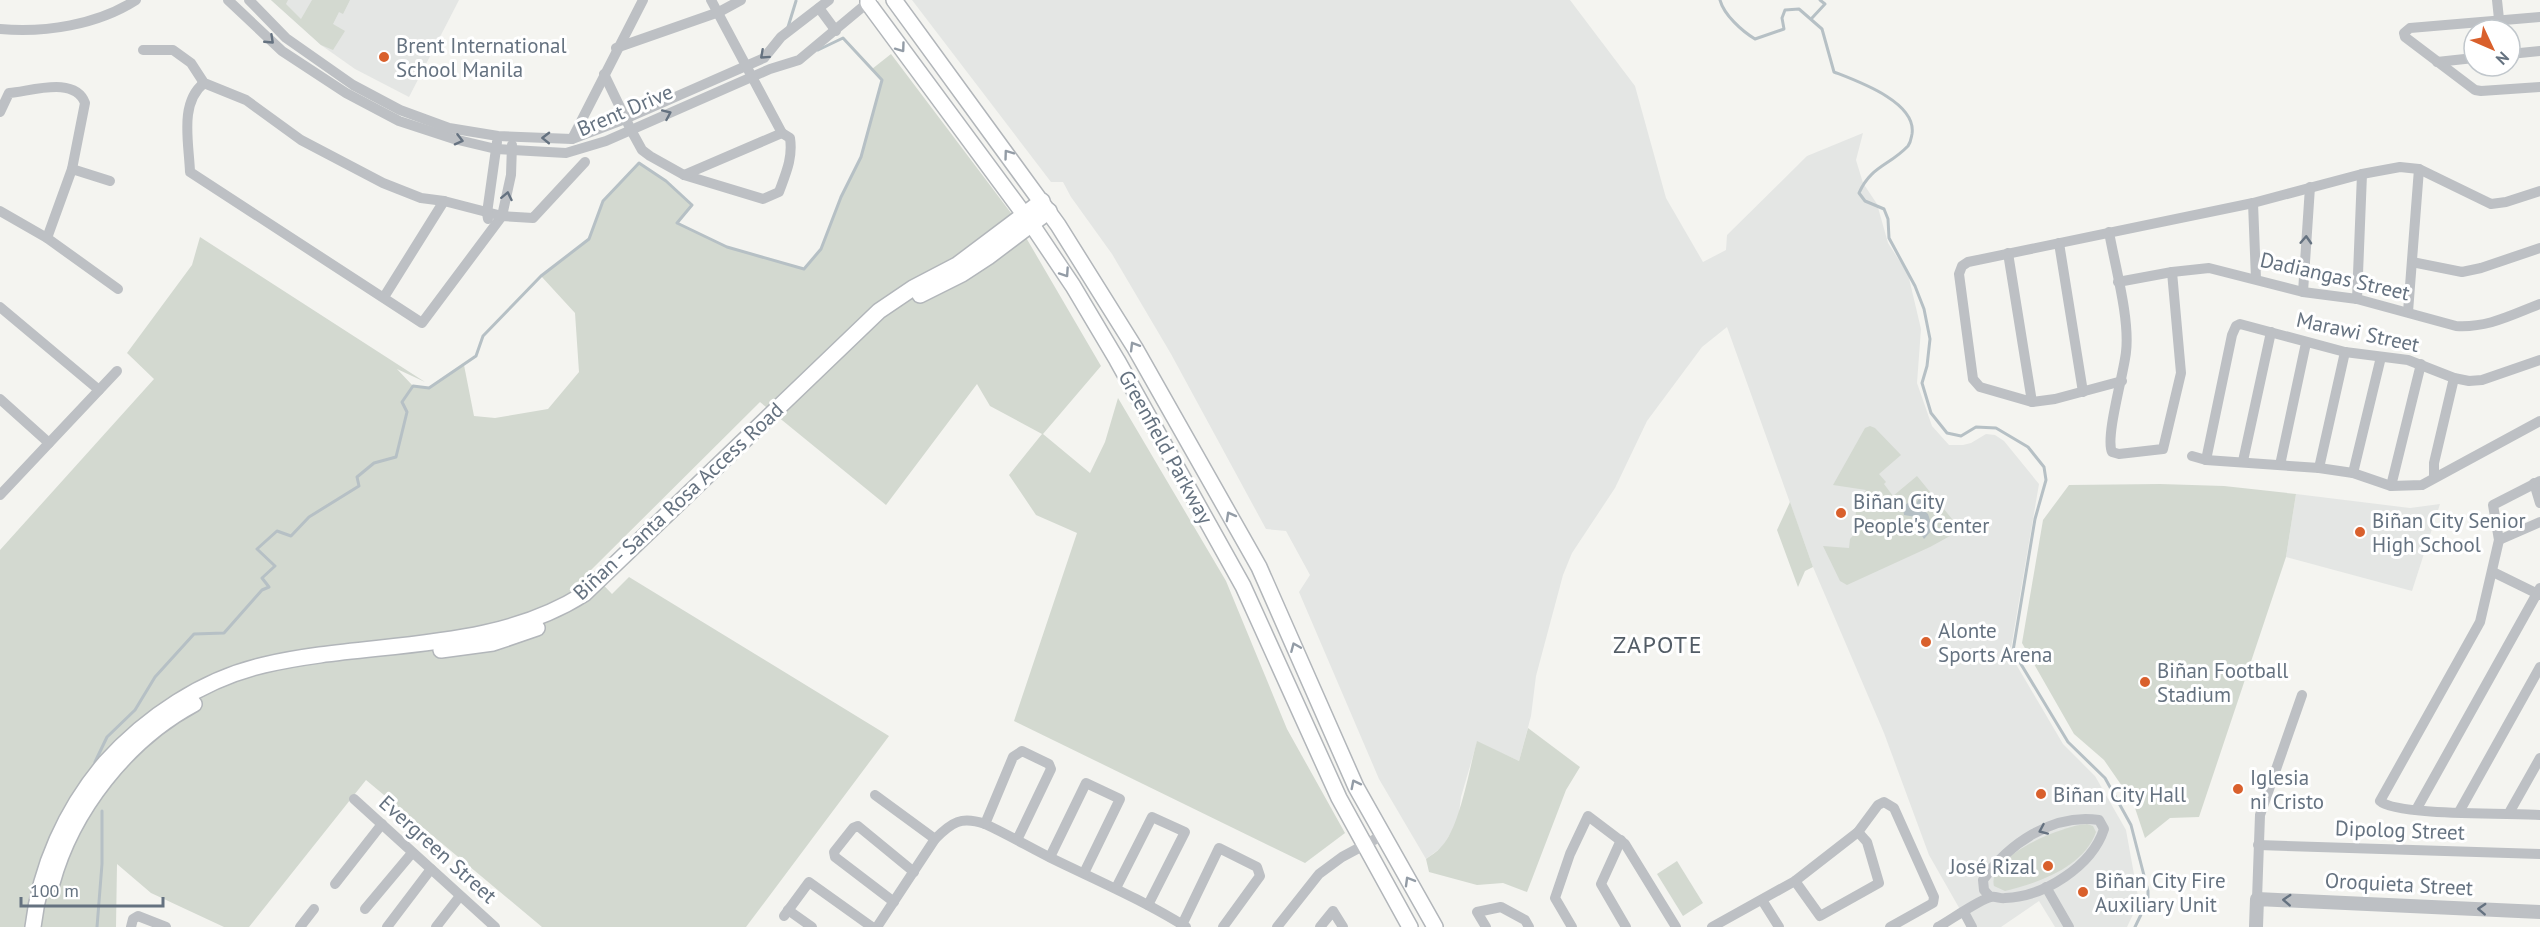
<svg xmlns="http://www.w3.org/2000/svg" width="2540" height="927" font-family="'PT Sans',sans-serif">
<rect width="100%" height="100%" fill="#f4f4f0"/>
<g fill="#e4e6e4">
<polygon points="271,0 459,0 409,97 355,69 321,45"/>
<polygon points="912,0 1570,0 1635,86 1666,198 1703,262 1726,250 1727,235 1807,156 1863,133 1856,160 1863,183 1877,204 1888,243 1908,274 1921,329 1917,383 1932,426 1949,445 1963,445 1971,443 1986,434 1995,435 2004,441 2039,484 2010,654 2063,744 2095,776 2126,830 2139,902 2127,927 2055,927 2039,901 2001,927 1970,927 1929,855 1884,733 1813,567 1727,327 1702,347 1647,421 1615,488 1572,553 1563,575 1536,676 1531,716 1519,761 1477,742 1461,797 1458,821 1442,847 1426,859 1379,779 1299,592 1310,575 1286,531 1266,529 1171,354 1112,254 1071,197 1063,182 1051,182"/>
<polygon points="2296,494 2410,508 2440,504 2412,591 2286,557"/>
</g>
<g fill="#d3d9d0">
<polygon points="271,0 288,0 286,4 301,19 312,0 350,0 343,14 339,12 333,24 345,31 333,50 321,45"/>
<polygon points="891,54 1014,217 1101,366 1043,434 1090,473 1105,442 1118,398 1226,581 1287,729 1345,833 1305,863 1014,721 1077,533 1036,515 1009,475 1042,434 990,406 977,384 886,505 760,402 590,571 612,594 629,577 889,736 746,927 542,927 366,780 249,927 224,927 151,893 117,864 116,927 0,927 0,550 154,379 127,353 192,265 200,237 425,382 397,369 413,386 429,388 464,365 474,416 495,418 548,409 579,372 575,313 541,276 589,239 603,201 639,163 666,181 692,205 678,223 727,247 804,269 821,249 841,197 861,157 882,81 872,69"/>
<path d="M1870 426 1875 428 1901 455 1879 474 1886 482 1884 484 1893 496 1917 476 1961 530 1930 547 1847 585 1840 581 1823 546 1849 548 1850 539 1857 531C1853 514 1857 503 1866 490L1833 485 1865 428Z"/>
<polygon points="2160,484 2224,486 2296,494 2286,557 2199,817 2170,818 2145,838 2133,802 2104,760 2074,734 2022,643 2043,520 2069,485"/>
<polygon points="1790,502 1813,567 1805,571 1798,587 1777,530"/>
<path d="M1528 728 1580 767 1566 790 1527 892 1503 883 1477 885 1429 872 1426 859C1431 855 1437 852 1441 847 1460 828 1469 769 1477 741L1519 761Z"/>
<path d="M2087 824 2093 826 2096 832C2084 867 2038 883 2005 891L1994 886C1986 856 2064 825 2087 824Z"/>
<polygon points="1677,861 1703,903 1683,916 1657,874"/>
</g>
<polygon fill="#b6c0c5" points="1919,499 1926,500 1923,510 1928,514 1933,529 1924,539 1916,526 1916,517 1904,515 1903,506 1908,503 1915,505"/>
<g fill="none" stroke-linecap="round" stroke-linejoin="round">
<g stroke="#b6c0c5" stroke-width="3">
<path d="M1720 0C1724 15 1742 31 1755 39L1784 29 1782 18 1785 10 1799 9 1822 29 1834 72C1857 81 1917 102 1912 134 1911 139 1911 142 1908 146 1889 166 1871 166 1859 193L1865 201 1884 209 1888 219 1889 238 1915 286 1924 309 1930 339 1927 366 1922 383 1931 413 1947 433 1961 436 1976 427 1996 428 2028 447 2044 467 2046 480 2035 519 2013 651 2068 742 2105 778 2131 825 2148 891V900L2135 927"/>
<polyline points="1812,18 1825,4 1820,0"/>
<polyline points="788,27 796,1"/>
<polyline points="95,762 107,737 135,710 155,677 194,634 224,633 262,590 269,587 262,578 275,566 257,549 277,531 291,536 309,517 359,486 357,477 374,463 396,457 407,412 402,402 413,386 429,388 476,356 483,336 541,276 589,239 603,201 639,163 666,181 692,205 677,223 727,247 804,269 821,249 841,197 861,157 882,80 843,38 818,50"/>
<polyline points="97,927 102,864 102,811"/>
</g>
<g stroke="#b2b6ba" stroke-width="18">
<g id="secondary">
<polyline points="868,0 868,3 1032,225 1073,286 1117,360 1243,586 1339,798 1410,927"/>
<polyline points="894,0 1058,225 1135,348 1259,567 1356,787 1435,927"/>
<polyline points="920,295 962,274 988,257 1049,211"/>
<polyline points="441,650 493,643 537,628"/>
<path d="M52 883C72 810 127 740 194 704"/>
<path d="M33 927C40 867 66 809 105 763 146 717 203 679 264 665 370 640 489 654 584 594L879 311 913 288 957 265 1042 201"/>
</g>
</g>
<g stroke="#bdc0c4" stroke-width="10">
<polyline points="228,0 282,51 346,93 399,121 454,139 496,149 566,153 606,141 770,69 799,60 871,0"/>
<polyline points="249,0 286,38 353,85 400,110 449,128 498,136 572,139 625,119 764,58 781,37 829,0"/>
<polyline points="2497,0 2499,19"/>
<polyline points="819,8 836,31"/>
<polyline points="2540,17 2410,28 2404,33 2405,37 2475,90 2481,91 2540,87"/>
<path d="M0 29C45 33 97 25 136 0"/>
<polyline points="616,48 719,12 741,0"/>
<polyline points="143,50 173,50 191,63 204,83 246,100 301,140 383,183 421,198 444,201 384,297"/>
<polyline points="2510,54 2540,51"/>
<polyline points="2437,62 2474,58"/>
<path d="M604 74 631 130 642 150 650 156 684 175 763 199 779 192C786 173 793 158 790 138L782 133 711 0"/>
<path d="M204 83C179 103 189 143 190 172L422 323 502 216 511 175 512 145"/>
<path d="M0 112 9 93C32 91 75 76 85 103L72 169 47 238"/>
<polyline points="572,139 643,0"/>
<polyline points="72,169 110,181"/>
<polyline points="684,175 782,133"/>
<polyline points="444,201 502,216 533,218 585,162"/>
<polyline points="2253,203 2256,279"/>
<polyline points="0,211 47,238 118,289"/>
<polyline points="488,219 487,213 497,142"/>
<path d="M2109 232C2115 266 2130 319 2126 352 2124 373 2105 437 2112 452L2119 454 2163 449 2181 373 2172 272"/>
<polyline points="2059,243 2083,392"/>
<polyline points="2008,253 2032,402"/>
<polyline points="2412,262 2462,272 2481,268 2540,248"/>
<path d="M2118 282 2172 272 2209 268 2303 292 2357 299 2456 326C2488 328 2511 315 2540 304"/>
<polyline points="2303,292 2310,187"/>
<polyline points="2357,299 2362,174"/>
<polyline points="0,307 99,390"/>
<polyline points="2408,312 2419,169"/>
<polyline points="2122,381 2055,399 2032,402 1980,387 1973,379 1959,274 1962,266 1968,262 2253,203 2362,174 2400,167 2419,169 2491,204 2506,202 2540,191"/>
<polyline points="0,399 49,443"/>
<polyline points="2192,456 2206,460 2319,468 2353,473 2391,486 2422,485 2540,421"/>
<polyline points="2206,460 2232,335 2236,326 2240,324 2345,352 2408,360 2454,378 2469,381 2482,380 2540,360"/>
<polyline points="2243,461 2271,332"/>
<polyline points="2280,465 2306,343"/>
<polyline points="2319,468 2345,352"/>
<polyline points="2353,473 2381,357"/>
<polyline points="2434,477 2434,463 2454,378"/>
<path d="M2540 481 2493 505 2499 540 2480 622 2380 801C2395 816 2513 813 2540 815"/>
<polyline points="2534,483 2540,503"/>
<polyline points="2391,486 2421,364"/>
<polyline points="0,495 117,371"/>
<polyline points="2499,540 2540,522"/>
<polyline points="2493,572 2540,595"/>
<polyline points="875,795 935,839"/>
<polyline points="354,799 495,927"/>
<polyline points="2416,810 2540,588"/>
<polyline points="2459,812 2540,667"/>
<polyline points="2509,813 2540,758"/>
<path d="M1017 840 1051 769 1049 764 1022 751 1013 757 985 824C1007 834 1029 847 1051 858 1096 880 1143 900 1186 927"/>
<polyline points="1621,840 1601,884 1626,927"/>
<polyline points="2258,845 2540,854"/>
<polyline points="1050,857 1086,783 1120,799 1084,873"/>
<polyline points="1795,881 1820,916 1879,883 1867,842 1858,832"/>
<polyline points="335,884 382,824"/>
<polyline points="2046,887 2069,927"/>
<polyline points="1116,888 1152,817 1185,832 1148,905"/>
<polyline points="2257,899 2260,815 2302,695"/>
<polyline points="1762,900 1779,927"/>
<polyline points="894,902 835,857 834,852 853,828 858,826 914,872"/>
<polyline points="365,909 412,853"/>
<polyline points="788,910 812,927"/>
<polyline points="1964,912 1972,927"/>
<polyline points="784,916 809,882 872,927"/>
<polyline points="131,927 133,919 138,916 166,927"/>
<polyline points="300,927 314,909"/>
<polyline points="387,927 431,869"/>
<polyline points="436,927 460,896"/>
<path d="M877 927 935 839C952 822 961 816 985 824"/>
<polyline points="1181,927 1219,848 1257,867 1260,876 1223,927"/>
<polyline points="1277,927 1319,874 1342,857 1383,835"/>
<polyline points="1320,927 1333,911 1343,927"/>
<polyline points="1486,927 1477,912 1501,907 1525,920 1529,927"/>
<polyline points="1572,927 1555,898 1570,854 1588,816 1625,844 1676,927"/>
<polyline points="1712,927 1795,881 1858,832 1878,805 1884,802 1894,808 1934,897 1933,903 1890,927"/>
<path d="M1938 927C1949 921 1982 898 1991 897 1996 896 2001 899 2005 898 2044 897 2092 866 2104 829L2099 820C2053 813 2008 844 1983 880L1984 890 1990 897"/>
</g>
<polyline stroke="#bdc0c4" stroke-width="14" points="2256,927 2257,899 2540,912"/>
<use href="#secondary" stroke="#fff" stroke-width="15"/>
</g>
<defs><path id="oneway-chevron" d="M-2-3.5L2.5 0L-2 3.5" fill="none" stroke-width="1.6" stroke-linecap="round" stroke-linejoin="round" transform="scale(1.5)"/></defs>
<g stroke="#657280">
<use href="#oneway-chevron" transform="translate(270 40) rotate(43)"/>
<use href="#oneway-chevron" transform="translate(764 55) rotate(138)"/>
<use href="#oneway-chevron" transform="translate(667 114) rotate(-24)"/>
<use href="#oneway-chevron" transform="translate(546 138) rotate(-179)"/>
<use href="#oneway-chevron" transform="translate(459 140) rotate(14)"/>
<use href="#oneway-chevron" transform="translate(507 196) rotate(-78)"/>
<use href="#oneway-chevron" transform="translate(2306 240) rotate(-87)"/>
<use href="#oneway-chevron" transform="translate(2043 830) rotate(156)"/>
<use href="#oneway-chevron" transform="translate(2287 900) rotate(-177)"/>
<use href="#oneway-chevron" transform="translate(2482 909) rotate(-177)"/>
</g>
<g stroke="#939ca6">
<use href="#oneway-chevron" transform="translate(901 48) rotate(54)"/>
<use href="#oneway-chevron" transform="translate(1008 154) rotate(-126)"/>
<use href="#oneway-chevron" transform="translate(1065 273) rotate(56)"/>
<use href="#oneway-chevron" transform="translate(1134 346) rotate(-121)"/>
<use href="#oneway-chevron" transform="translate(1230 516) rotate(-119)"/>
<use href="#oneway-chevron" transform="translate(1295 647) rotate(-113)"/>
<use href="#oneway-chevron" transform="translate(1355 784) rotate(-117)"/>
<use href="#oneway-chevron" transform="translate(1409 881) rotate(-120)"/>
</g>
<g fill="#d9602c" stroke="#fff" stroke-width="2">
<circle cx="384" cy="57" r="6"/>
<circle cx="1841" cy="513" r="6"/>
<circle cx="2360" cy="532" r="6"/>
<circle cx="1926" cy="642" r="6"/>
<circle cx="2145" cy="682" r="6"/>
<circle cx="2238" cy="789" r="6"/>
<circle cx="2041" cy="794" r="6"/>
<circle cx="2048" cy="866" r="6"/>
<circle cx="2083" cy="892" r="6"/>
</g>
<g text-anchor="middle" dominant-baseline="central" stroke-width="6" stroke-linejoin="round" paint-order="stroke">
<g font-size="21" fill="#657280" stroke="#fff" text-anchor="start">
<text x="396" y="45">Brent International<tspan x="396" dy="24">School Manila</tspan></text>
<text x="1853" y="501">Biñan City<tspan x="1853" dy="24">People's Center</tspan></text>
<text x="2372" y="520">Biñan City Senior<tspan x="2372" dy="24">High School</tspan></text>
<text x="1938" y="630">Alonte<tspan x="1938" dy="24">Sports Arena</tspan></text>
<text x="2157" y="670">Biñan Football<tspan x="2157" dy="24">Stadium</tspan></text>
<text x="2250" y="777">Iglesia<tspan x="2250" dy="24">ni Cristo</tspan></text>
<text x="2053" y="794">Biñan City Hall</text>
<text x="2036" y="866" text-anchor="end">José Rizal</text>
<text x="2095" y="880">Biñan City Fire<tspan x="2095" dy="24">Auxiliary Unit</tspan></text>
</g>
<g font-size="21" fill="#657280" stroke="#fff">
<text transform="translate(625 110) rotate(-23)">Brent Drive</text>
<text transform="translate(2335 276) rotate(13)">Dadiangas Street</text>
<text transform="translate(2358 332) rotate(12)">Marawi Street</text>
<text transform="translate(1166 447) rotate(61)">Greenfield Parkway</text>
<text transform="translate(678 501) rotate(-43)">Biñan - Santa Rosa Access Road</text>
<text transform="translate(2400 830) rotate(2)">Dipolog Street</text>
<text transform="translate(438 849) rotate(42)">Evergreen Street</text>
<text transform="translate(2399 884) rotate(3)">Oroquieta Street</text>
</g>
<g font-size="24" letter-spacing="1.5" fill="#525c66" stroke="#fff">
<text x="1658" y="644">ZAPOTE</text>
</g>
</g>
<g transform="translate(2492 48) rotate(134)"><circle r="28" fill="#ffffff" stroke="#c1c7cc" stroke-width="1.5"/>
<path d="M0-4.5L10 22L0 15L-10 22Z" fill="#d9602c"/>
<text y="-9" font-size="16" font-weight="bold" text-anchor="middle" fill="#657280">N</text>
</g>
<path d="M21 897v9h142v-9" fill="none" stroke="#657280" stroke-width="3"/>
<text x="30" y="897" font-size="18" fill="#657280" stroke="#ffffff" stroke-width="4.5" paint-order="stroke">100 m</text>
</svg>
